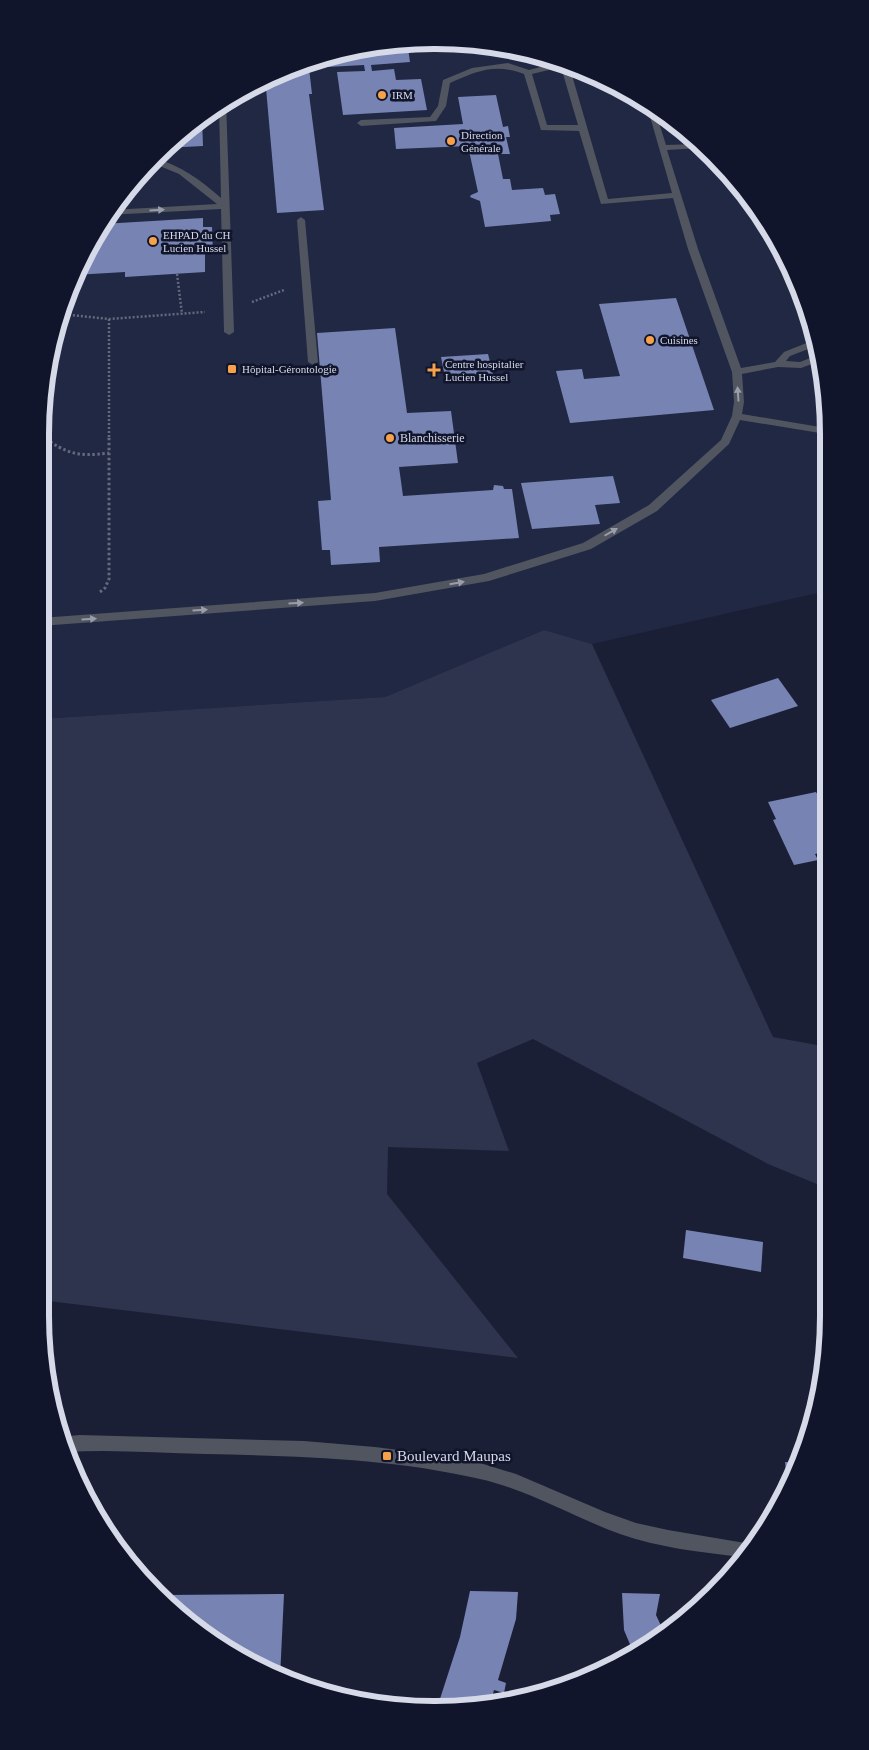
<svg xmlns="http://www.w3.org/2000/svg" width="869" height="1750" font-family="'Times New Roman',serif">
<rect width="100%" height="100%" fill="#1a1f35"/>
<polygon fill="#212844" points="435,40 512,48 586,70 675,122 748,195 799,284 826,383 826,591 592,644 544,630 385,697 40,719 40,434 48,357 70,283 107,215 156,155 216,106 284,70 358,48"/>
<polygon fill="#2e344e" points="544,630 592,644 773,1037 828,1047 829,1189 768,1164 533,1039 477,1063 509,1151 388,1147 387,1194 518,1358 40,1300 40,719 385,697"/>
<g fill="#7784b3">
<polygon points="384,45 384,50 408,48 410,62 371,65 372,71 394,69 396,80 421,79 427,110 343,115 337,72 365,71 364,65 309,68 312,94 309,94 324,210 277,213 266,88 247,90 284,70 358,48"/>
<polygon points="496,95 503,127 508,126 510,137 506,137 510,154 498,154 503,179 510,179 512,190 543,188 545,195 555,194 560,214 550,215 551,221 485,227 480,201 470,197 471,195 478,192 468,146 396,149 394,128 463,124 458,97"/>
<polygon points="202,118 203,146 165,148 174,141"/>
<polygon points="203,218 203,227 212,227 213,254 205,254 205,272 125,277 125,272 74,275 102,224"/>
<polygon points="676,298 714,410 570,423 556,371 582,369 584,379 620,376 599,304"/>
<polygon points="395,328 407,413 451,411 458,463 399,467 403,496 493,490 494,485 503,486 504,489 512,489 519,538 379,547 380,562 331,565 330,550 322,550 318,501 331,500 317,333"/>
<polygon points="488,354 493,374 445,377 441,357"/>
<polygon points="613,476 620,503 595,505 600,524 532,529 521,483"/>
<polygon points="778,678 798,706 730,728 711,700"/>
<polygon points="816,792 824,807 827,806 827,851 815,854 818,860 794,865 773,820 776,819 768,802"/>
<polygon points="686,1230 763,1242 761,1272 683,1258"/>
<polygon points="827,1253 829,1316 827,1331 822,1330"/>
<polygon points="785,1462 800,1463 789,1482 786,1471"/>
<polygon points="470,1591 518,1592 516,1619 498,1680 506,1683 504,1693 494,1690 490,1705 486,1707 438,1705 460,1637"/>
<polygon points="622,1593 660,1594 656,1615 665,1634 634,1654 624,1630"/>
<polygon points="278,1594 284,1594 280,1678 216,1644 164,1595"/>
</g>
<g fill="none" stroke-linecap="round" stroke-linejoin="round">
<g stroke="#64697c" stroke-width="2.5" stroke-dasharray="2 2" stroke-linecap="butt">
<polyline points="177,274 182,314"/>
<polyline points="252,302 284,290"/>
<polyline points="61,314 109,319 205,312"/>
<polyline points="109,319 109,437"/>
<polyline points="40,434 44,437"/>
</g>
<g stroke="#64697c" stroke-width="3" stroke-dasharray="2.5 2.5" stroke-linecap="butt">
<path d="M42 436C67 454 78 457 109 453"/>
<polyline points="100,592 105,588 109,579 109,436"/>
</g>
<g fill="#515560" fill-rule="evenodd">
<polygon points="420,41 428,41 429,47 487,45 507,47 503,49 425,52 421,50"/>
<path d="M560 62 569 65 608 199 672 193 647 106 655 110 666 145 697 144 701 148 667 150 698 249 741 368 775 362 784 352 814 340 816 346 790 356 786 361 800 362 818 355 820 361 801 368 778 367 742 374 744 402 742 414 826 428V434L740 420 729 444 657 511 591 549 489 581 375 601 40 626V618L375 593 484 574 583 543 649 505 721 440 732 416 734 402 732 372 688 249 673 198 601 204 579 131 541 130 524 74C495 63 477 71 450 83L446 106 436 121 361 126 357 123 361 120 430 117 438 106 443 80 472 68 508 63 529 70ZM561 67 578 125H547L532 74Z"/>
<path d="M226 101 234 332 229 335 224 332 221 209 107 215 111 210 217 204 179 174 150 162 154 158C180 165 201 180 221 198L219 105Z"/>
<polygon points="301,217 305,220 318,362 313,365 308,362 297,220"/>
</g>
<path fill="#515560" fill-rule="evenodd" d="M79 1435 304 1441 375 1447 446 1456 480 1463 516 1474 605 1512 636 1523 668 1530 751 1544 742 1557C701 1552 659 1548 620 1534 573 1517 529 1490 480 1479 390 1458 297 1456 206 1454 159 1453 112 1449 66 1452L60 1437Z"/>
</g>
<defs><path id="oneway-solid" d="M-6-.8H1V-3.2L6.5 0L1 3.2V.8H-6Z" transform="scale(1.25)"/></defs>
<g fill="#9a9eab">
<use href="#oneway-solid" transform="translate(157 210) rotate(-4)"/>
<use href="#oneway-solid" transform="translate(738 394) rotate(-94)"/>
<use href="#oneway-solid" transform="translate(611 532) rotate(-30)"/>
<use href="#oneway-solid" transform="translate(457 583) rotate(-10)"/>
<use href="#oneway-solid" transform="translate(296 603) rotate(-4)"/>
<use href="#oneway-solid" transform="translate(200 610) rotate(-4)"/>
<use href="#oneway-solid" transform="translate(89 619) rotate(-4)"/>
</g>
<g fill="#f7a14a" stroke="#11152b" stroke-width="2">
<circle cx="382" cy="95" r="5"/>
<circle cx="451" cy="141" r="5"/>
<circle cx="153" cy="241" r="5"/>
<circle cx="650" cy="340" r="5"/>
<rect x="227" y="364" width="10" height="10" rx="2.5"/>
<path d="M431.5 362.5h5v5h5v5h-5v5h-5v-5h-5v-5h5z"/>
<circle cx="390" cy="438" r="5"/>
<rect x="382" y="1451" width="10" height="10" rx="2.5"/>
</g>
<g text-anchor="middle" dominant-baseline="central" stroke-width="5" stroke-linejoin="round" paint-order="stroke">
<g font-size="11" fill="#d5d9e8" stroke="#11152b" text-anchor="start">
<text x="392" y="95">IRM</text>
<text x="461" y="135">Direction<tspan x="461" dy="13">Générale</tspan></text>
<text x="163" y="235">EHPAD du CH<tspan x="163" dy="13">Lucien Hussel</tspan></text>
<text x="660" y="340">Cuisines</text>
<text x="445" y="364">Centre hospitalier<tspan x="445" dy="13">Lucien Hussel</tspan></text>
<text x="242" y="369">Hôpital-Gérontologie</text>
</g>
<g font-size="12" fill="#d5d9e8" stroke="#11152b" text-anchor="start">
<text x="400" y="438">Blanchisserie</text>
</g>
<g font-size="15" fill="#d5d9e8" stroke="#11152b" text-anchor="start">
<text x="397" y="1456">Boulevard Maupas</text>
</g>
</g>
<path d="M0 0H869V1750H0ZM434 49H435A385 385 0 0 1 820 434V1316A385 385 0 0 1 435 1701H434A385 385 0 0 1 49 1316V434A385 385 0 0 1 434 49Z" fill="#11152b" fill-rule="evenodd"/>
<path fill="none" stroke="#d5d9e8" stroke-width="6" d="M434 49H435A385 385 0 0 1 820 434V1316A385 385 0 0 1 435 1701H434A385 385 0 0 1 49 1316V434A385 385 0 0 1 434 49Z"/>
</svg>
